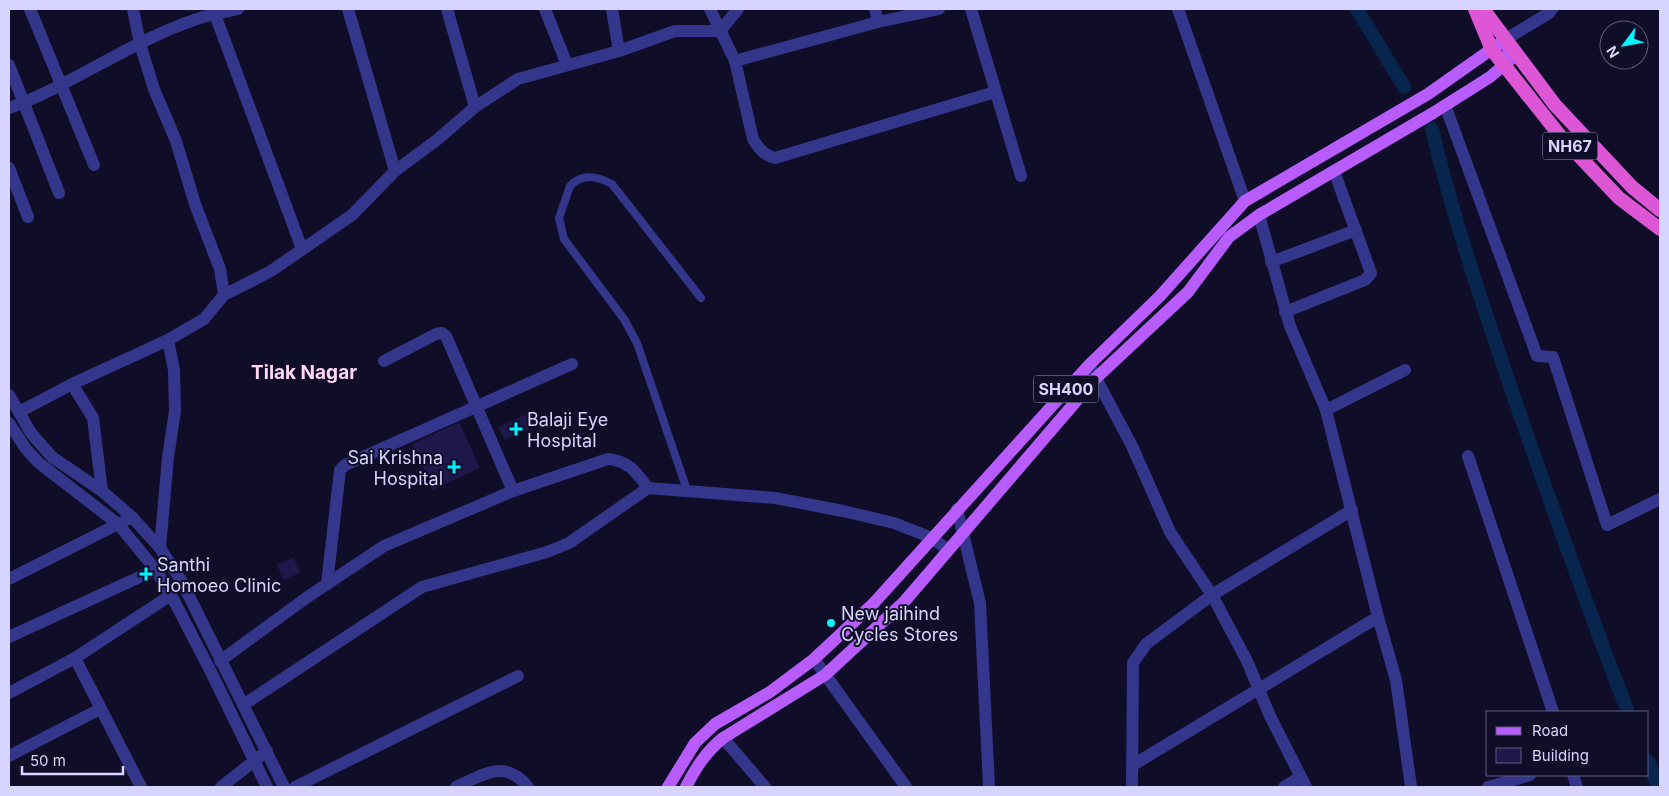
<svg xmlns="http://www.w3.org/2000/svg" width="1669" height="796" font-family="Inter,sans-serif">
<rect width="100%" height="100%" fill="#100d28"/>
<g fill="none" stroke-linecap="round" stroke-linejoin="round">
<g stroke="#08254d" stroke-width="14">
<polyline points="1357,9 1404,87"/>
<path d="M1432 129C1454 222 1485 312 1516 403 1552 507 1588 610 1628 712"/>
<polyline points="1648,761 1658,787"/>
</g>
</g>
<g fill="#1f184b">
<polygon points="529,413 535,426 505,440 498,427"/>
<polygon points="459,422 480,468 433,490 412,444"/>
<polygon points="294,558 300,573 283,580 277,564"/>
</g>
<g fill="none" stroke-linecap="round" stroke-linejoin="round">
<path stroke="#34368b" stroke-width="8" d="M687 490 637 343 624 319 564 239 559 218 570 186C583 173 597 176 612 184L701 298"/>
<g stroke="#34368b" stroke-width="12">
<polyline points="30,9 94,165"/>
<polyline points="133,9 140,44 154,89 176,141 195,204 220,269 224,295"/>
<polyline points="213,9 302,249"/>
<polyline points="348,9 395,171"/>
<polyline points="447,9 475,107"/>
<polyline points="545,9 567,65"/>
<polyline points="612,9 619,51"/>
<polyline points="710,9 735,61 878,22 939,9"/>
<polyline points="875,9 878,22"/>
<polyline points="971,9 1021,176"/>
<polyline points="1178,9 1245,201"/>
<polyline points="1506,39 1549,13 1547,9"/>
<path d="M735 61 753 139C759 149 764 155 775 158L995 92"/>
<polyline points="9,65 59,193"/>
<polyline points="1445,105 1537,356 1553,357 1607,525 1660,499"/>
<path d="M9 108C74 84 131 41 197 19 210 14 224 12 238 9"/>
<polyline points="9,168 28,217"/>
<polyline points="1259,215 1290,326 1326,410 1378,617 1396,680 1411,787"/>
<polyline points="1271,262 1356,230"/>
<polyline points="1285,312 1365,280 1371,273 1334,171"/>
<polyline points="384,361 436,334 442,333 446,336 513,491"/>
<polyline points="1089,365 1132,446 1170,532 1212,595 1247,661 1270,716 1306,787"/>
<polyline points="72,384 93,418 102,491"/>
<polyline points="1326,410 1405,370"/>
<polyline points="19,412 72,384 168,340"/>
<polyline points="1468,456 1553,712"/>
<polyline points="957,509 980,603 989,787"/>
<polyline points="160,548 168,457 175,411 174,370 168,340 204,319 224,295 271,271 352,215 395,171 438,139 475,107 518,79 619,51 675,31 720,31 738,9"/>
<polyline points="9,579 132,517"/>
<polyline points="327,584 340,470 345,465 572,364"/>
<polyline points="9,637 170,563"/>
<polyline points="75,658 141,787"/>
<polyline points="814,659 906,787"/>
<path d="M220 661 306 598 384 546 513 491 608 459C629 461 636 472 648 488L775 498 843 511 894 523 932 538 948 550"/>
<polyline points="9,693 75,658 171,595"/>
<polyline points="243,705 422,587 547,552 569,543 648,488"/>
<polyline points="723,738 765,787"/>
<polyline points="9,756 100,709"/>
<polyline points="1133,765 1378,617"/>
<polyline points="1573,775 1577,787"/>
<polyline points="221,787 267,751"/>
<polyline points="295,787 518,676"/>
<path d="M456 787C483 775 505 758 528 787"/>
<polyline points="1132,787 1133,663 1146,644 1212,595 1352,510"/>
<polyline points="1284,787 1300,777"/>
<polyline points="1488,787 1530,775"/>
</g>
<g stroke="#34368b" stroke-width="12">
<polyline points="1549,13 1552,9"/>
<polyline points="9,395 31,433 52,457 102,491 132,517 160,548 182,582 284,787"/>
<polyline points="9,423 26,449 39,463 118,524 155,569 171,595 211,672 267,787"/>
</g>
<g stroke="#b95cff" stroke-width="12">
<polyline points="668,787 695,743 715,724 770,692 814,659 873,604 1089,365 1160,296 1245,201 1428,94 1506,39"/>
<path d="M686 787C696 767 706 752 723 738L825 675 904 602 1096 378 1188 292 1229 237 1259 215 1433 113 1490 77 1510 60 1506 39"/>
</g>
<g stroke="#dc56d6" stroke-width="14">
<polyline points="1475,9 1492,50 1561,137 1619,198 1660,229"/>
<polyline points="1483,9 1555,105 1632,187 1660,210"/>
</g>
</g>
<g fill="#01f4ff" stroke="#100d28" stroke-width="2">
<path d="M513.5 421.5h5v5h5v5h-5v5h-5v-5h-5v-5h5z"/>
<path d="M451.5 459.5h5v5h5v5h-5v5h-5v-5h-5v-5h5z"/>
<path d="M143.5 566.5h5v5h5v5h-5v5h-5v-5h-5v-5h5z"/>
<circle cx="831" cy="623" r="5"/>
</g>
<g text-anchor="middle" dominant-baseline="central" stroke-width="4" stroke-linejoin="round" paint-order="stroke">
<g fill="#100d28" stroke="#9b99be" stroke-width="1">
<rect x="1542.5" y="132.5" width="55" height="27" rx="4"/>
<rect x="1033.5" y="375.5" width="65" height="27" rx="4"/>
</g>
<g font-size="16" font-weight="bold" fill="#d7d5ff">
<text x="1570" y="146">NH67</text>
<text x="1066" y="389">SH400</text>
</g>
<g font-size="18" fill="#d7d5ff" stroke="#100d28" text-anchor="start">
<text x="527" y="419">Balaji Eye<tspan x="527" dy="21">Hospital</tspan></text>
<text x="443" y="457" text-anchor="end">Sai Krishna<tspan x="443" dy="21">Hospital</tspan></text>
<text x="157" y="564">Santhi<tspan x="157" dy="21">Homoeo Clinic</tspan></text>
<text x="841" y="613">New jaihind<tspan x="841" dy="21">Cycles Stores</tspan></text>
</g>
<g font-size="19" font-weight="bold" fill="#ffd7f3" stroke="#100d28">
<text x="304" y="372">Tilak Nagar</text>
</g>
</g>
<rect width="1669" height="796" fill="none" stroke="#d7d5ff" stroke-width="20"/>
<rect x="1486" y="711" width="162" height="65" fill="#100d28" stroke="#605d7e"/>
<rect x="1496" y="727" width="25" height="8" fill="#b95cff" stroke="#605d7e"/>
<text x="1532" y="736" font-size="15" fill="#d7d5ff">Road</text>
<rect x="1496" y="748" width="25" height="15" fill="#1f184b" stroke="#605d7e"/>
<text x="1532" y="761" font-size="15" fill="#d7d5ff">Building</text>
<g transform="translate(1624 45) rotate(238)"><circle r="24" fill="#100d28" stroke="#605d7e"/>
<path d="M0-4L9 19L0 12L-9 19Z" fill="#01f4ff"/>
<text y="-8" font-size="14" font-weight="bold" text-anchor="middle" fill="#d7d5ff">N</text>
</g>
<path d="M22 766v8h101v-8" fill="none" stroke="#d7d5ff" stroke-width="2.5"/>
<text x="30" y="766" font-size="15" fill="#d7d5ff" stroke="#100d28" stroke-width="4" paint-order="stroke">50 m</text>
</svg>
